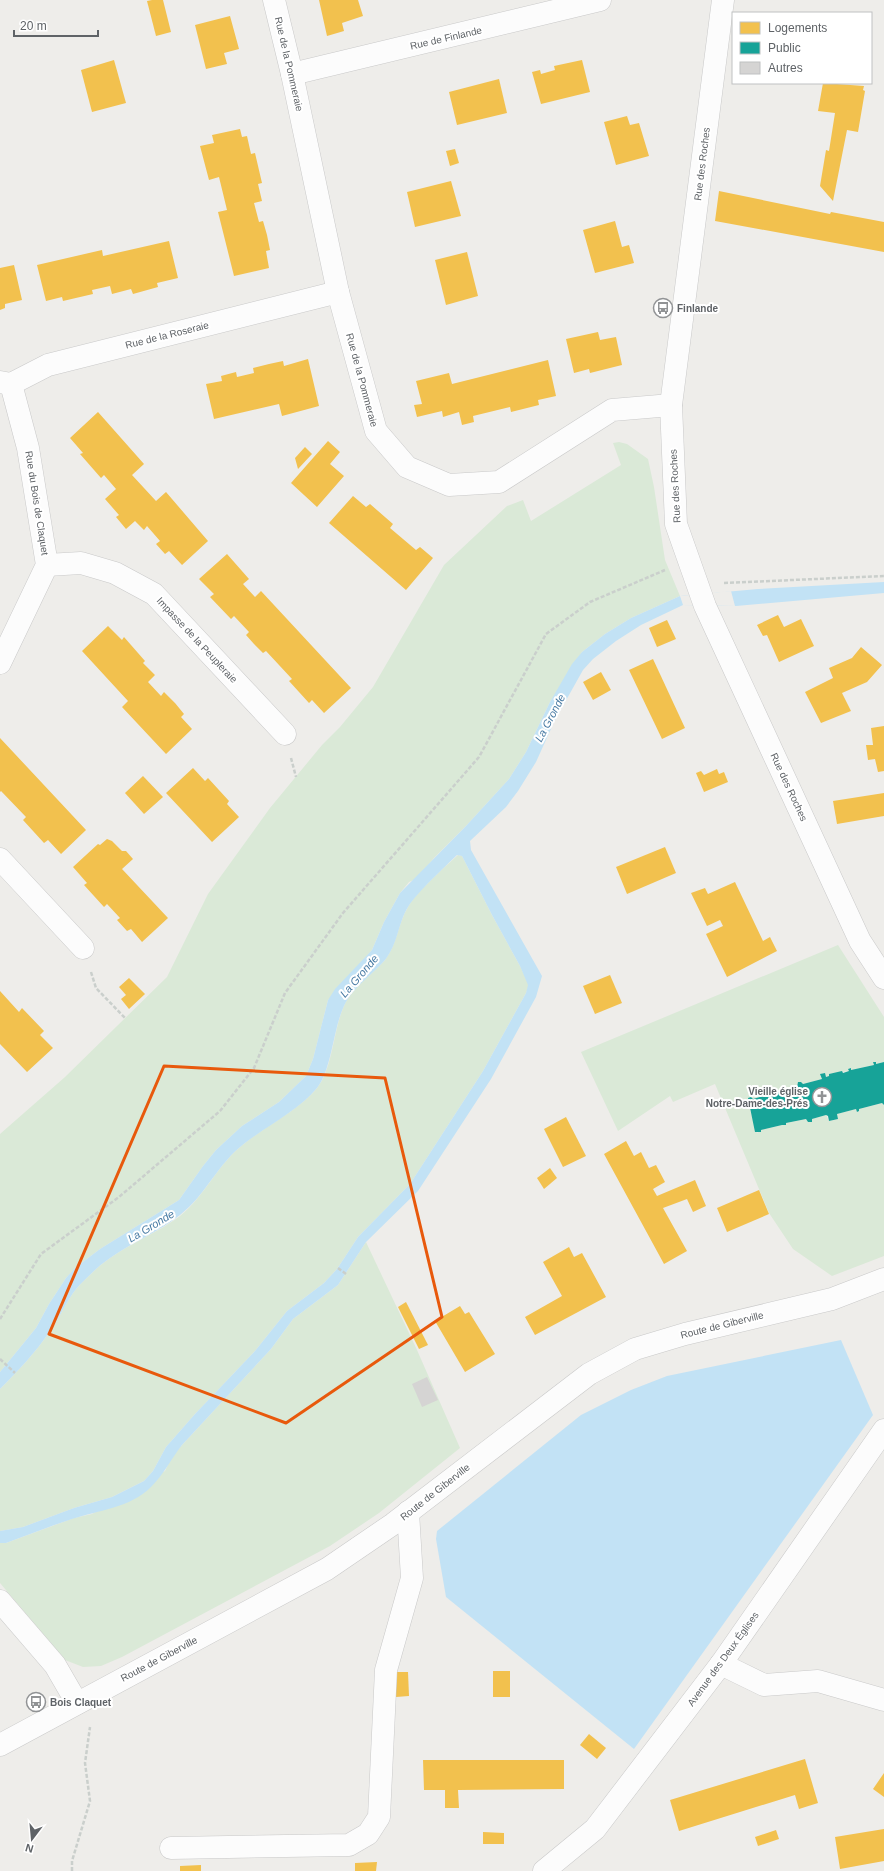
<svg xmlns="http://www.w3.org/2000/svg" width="884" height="1871" font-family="Helvetica,sans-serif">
<rect width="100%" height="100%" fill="#eeedea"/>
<g fill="#dae9d7">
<polygon points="619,442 627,444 648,459 654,487 665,560 680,596 631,618 605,634 582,652 550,702 526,752 509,779 466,826 434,858 416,879 409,882 400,893 384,922 372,950 328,1000 313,1059 306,1076 279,1102 242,1126 216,1150 203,1166 179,1200 100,1249 75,1268 66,1278 49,1304 36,1328 0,1372 0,1134 65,1077 167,977 208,894 270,808 322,745 340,727 373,687 444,565 507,506 523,500 531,521 621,465 613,443"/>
<path d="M458 855 462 856 492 915 520 966 529 985 526 993 483 1071 410 1184 358 1237 337 1269 324 1283 287 1311 255 1351 195 1414 166 1447 153 1471 144 1481 112 1497 74 1508 23 1527 0 1531V1389C18 1371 36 1352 50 1331 60 1318 66 1301 77 1288 82 1282 89 1276 95 1270 120 1247 153 1236 180 1216 206 1195 218 1163 245 1143 266 1126 300 1109 317 1088 333 1068 333 1030 344 1006 352 987 372 975 385 960 397 945 398 923 408 907 417 891 444 868 458 855Z"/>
<polygon points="838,945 884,1017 884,1062 876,1064 876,1062 873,1062 874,1065 851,1070 851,1068 848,1069 849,1071 829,1074 829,1076 826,1077 824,1073 821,1074 822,1079 803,1084 798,1082 797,1087 778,1092 774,1091 774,1093 753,1099 751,1097 747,1100 757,1133 761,1130 782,1125 786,1125 786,1123 806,1119 808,1122 811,1122 812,1119 826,1115 829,1121 838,1119 837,1114 856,1109 857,1112 859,1111 859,1109 882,1103 884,1105 884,1256 832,1276 793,1249 769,1213 715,1084 673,1102 670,1096 618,1131 581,1052"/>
<polygon points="366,1242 417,1350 460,1448 379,1513 330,1546 122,1657 101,1666 83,1667 65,1660 0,1583 0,1543 6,1543 74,1518 92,1514 165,1471 172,1456 182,1445 271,1349 293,1319 338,1285"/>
</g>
<g fill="#c2e2f5">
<path d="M884 582V593L736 606 683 605 641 625 616 641 593 659 583 670 555 720 536 762 518 791 506 807 470 841 471 850 542 976 536 997 491 1079 418 1191 366 1242 338 1285 293 1319 271 1349 182 1445C171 1459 164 1474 151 1487 130 1508 99 1510 72 1519 50 1526 28 1535 6 1543H0V1531L23 1527 74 1508 112 1497 144 1481 153 1471 166 1447 195 1414 255 1351 287 1311 324 1283 337 1269 358 1237 410 1184 483 1071 526 993 528 985 520 966 492 915 462 856 457 855C444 868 417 892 408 907 398 923 398 944 385 960 372 975 352 988 344 1006 333 1029 332 1069 317 1088 300 1109 267 1126 245 1143 218 1163 206 1195 180 1215 153 1236 120 1247 95 1270 89 1276 82 1282 77 1288 66 1301 60 1318 50 1331 36 1352 18 1371 0 1389V1372L36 1328 49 1304 66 1278 75 1268 100 1249 179 1200 203 1166 216 1150 242 1126 279 1102 306 1076 313 1059 328 1000 335 989 372 950 384 922 400 893 466 826 509 779 526 752 550 702 572 664 582 652 605 634 631 618 680 596 758 589Z"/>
<polygon points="841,1340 873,1415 634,1749 446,1597 436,1539 437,1531 581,1415 631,1390 667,1376"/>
</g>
<polygon fill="#eeedea" points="731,591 735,606 683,605 680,596"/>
<g fill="#f2c14e">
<polygon points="152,0 163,0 171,32 156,36 147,1"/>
<polygon points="319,0 358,0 363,16 342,23 344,31 327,36"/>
<polygon points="230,16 239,49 224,53 227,64 206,69 195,25"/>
<polygon points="114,60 126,103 92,112 81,70"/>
<polygon points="582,60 590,92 541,104 532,72 540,70 541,74 555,70 554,66"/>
<polygon points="499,79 507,113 457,125 449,92"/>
<polygon points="823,83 864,86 863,90 865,91 858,132 847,130 833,201 820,186 826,150 829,151 835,113 818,111"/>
<polygon points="627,116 630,125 639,123 649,156 616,165 604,122"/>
<polygon points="240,129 242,137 247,136 251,154 255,153 262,183 258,184 262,201 254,203 259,222 263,221 267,235 270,250 266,251 269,268 234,276 218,212 227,210 219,177 209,180 200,146 214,143 212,135"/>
<polygon points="455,149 459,163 450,166 446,151"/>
<polygon points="451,181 461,216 415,227 407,192"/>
<polygon points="719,191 830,214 831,212 884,222 884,252 715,221"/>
<polygon points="615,221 622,247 629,245 634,263 595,273 583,230"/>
<polygon points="169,241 178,278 157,283 158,287 133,294 131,289 112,294 110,286 92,290 93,294 63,301 62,297 46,301 37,265 102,250 103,256"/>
<polygon points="467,252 478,296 446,305 435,260"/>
<polygon points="14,265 22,300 5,304 5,308 0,310 0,268"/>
<polygon points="598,332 600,340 616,337 622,365 590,373 589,369 574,373 566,339"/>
<polygon points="308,359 319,406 282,416 279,404 214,419 206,384 222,381 221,376 236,372 237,377 254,373 253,368 269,364 283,361 284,366"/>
<polygon points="548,360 556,396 538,400 539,405 511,412 510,407 473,416 474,422 462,425 459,412 443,417 442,411 417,417 414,405 422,404 416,381 449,373 452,384"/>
<polygon points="98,412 144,464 132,475 156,501 166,492 208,541 182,565 169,551 165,554 156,544 160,541 147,526 144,530 135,521 126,529 116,517 119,515 105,499 116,489 104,475 101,478 80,454 83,453 70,438"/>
<polygon points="328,441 340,452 330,464 344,476 317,507 291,483"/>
<polygon points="305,447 312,454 298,469 295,458"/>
<polygon points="353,496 366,507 370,504 393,524 390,528 416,550 420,547 433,558 406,590 329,523"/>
<polygon points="227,554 249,579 243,584 255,597 261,591 351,688 324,713 312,700 309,703 289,681 292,679 266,651 263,653 254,644 246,635 249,632 234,616 231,619 210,597 214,594 199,579"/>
<polygon points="778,615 784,627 801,619 814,646 779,662 767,635 763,636 757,625"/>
<polygon points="667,620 676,639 657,647 649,628"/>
<polygon points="108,626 122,640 124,637 145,661 143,663 155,675 148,682 161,696 164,692 175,703 184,714 181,717 192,729 166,754 122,707 128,701 82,651"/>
<polygon points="861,647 882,665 867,682 842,693 851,711 821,723 805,692 833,678 829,668 852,658"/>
<polygon points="653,659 685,728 662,739 629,670"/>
<polygon points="601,672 611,690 593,700 583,682"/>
<polygon points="884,726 884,771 878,772 875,759 868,760 866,745 873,745 871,728"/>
<polygon points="0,738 86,830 61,854 48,840 44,843 23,820 26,817 1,791 0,792"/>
<polygon points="193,768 205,781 208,778 229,801 227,804 239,817 212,842 166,793"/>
<polygon points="717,769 719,774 724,772 728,782 704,792 696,773 701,771 704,775"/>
<polygon points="143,776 163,797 144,814 125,793"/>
<polygon points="884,793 884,816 837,824 833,801"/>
<polygon points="107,839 112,841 122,851 126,851 133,859 122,869 168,918 142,942 131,929 127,931 117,920 120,918 107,904 104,907 84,885 87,883 73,867 98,844 100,845"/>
<polygon points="665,847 676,873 627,894 616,867"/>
<polygon points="735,882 763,941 770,937 777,951 727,977 706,934 723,926 720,920 707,926 691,893 705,888 708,894"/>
<polygon points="610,975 622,1003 595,1014 583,986"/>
<polygon points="129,978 145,994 129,1009 121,999 126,995 119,987"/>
<polygon points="0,991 19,1012 22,1008 44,1031 40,1035 53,1048 27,1072 0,1044"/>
<polygon points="566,1117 586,1156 563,1167 544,1129"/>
<polygon points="626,1141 634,1156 641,1152 649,1168 656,1165 665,1182 653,1189 657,1196 695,1180 706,1206 693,1212 687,1199 663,1208 687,1251 664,1264 604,1154"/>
<polygon points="550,1168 557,1178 544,1189 537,1178"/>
<polygon points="759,1190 769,1214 727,1232 717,1208"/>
<polygon points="569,1247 574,1257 582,1253 606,1297 535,1335 525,1317 562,1296 543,1262"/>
<polygon points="406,1302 428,1345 419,1349 398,1307"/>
<polygon points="460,1306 465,1314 469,1312 495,1354 465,1372 435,1321"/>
<rect x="493" y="1671" width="17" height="26"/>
<polygon points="395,1672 408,1672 409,1696 396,1697"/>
<polygon points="589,1734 606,1748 597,1759 580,1745"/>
<polygon points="805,1759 818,1803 799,1809 795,1795 679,1831 670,1800"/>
<polygon points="423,1760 564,1760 564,1789 458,1790 459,1808 445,1808 445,1790 424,1790"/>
<polygon points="884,1773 884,1797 873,1789"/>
<polygon points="884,1829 884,1861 840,1869 835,1837"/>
<polygon points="776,1830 779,1839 758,1846 755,1837"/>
<polygon points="483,1832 504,1833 504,1844 483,1844"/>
<polygon points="377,1862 376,1871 355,1871 355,1863"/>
<polygon points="201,1865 201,1871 180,1871 180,1866"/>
</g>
<polygon fill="#17a398" points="873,1062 876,1062 876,1064 884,1062 884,1105 882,1103 859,1109 859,1111 857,1112 856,1109 837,1114 838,1119 829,1121 828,1116 826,1115 812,1119 812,1122 808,1122 806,1119 786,1123 786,1125 782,1125 761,1130 761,1132 755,1132 748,1098 751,1097 753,1099 774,1093 774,1091 778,1092 797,1087 798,1082 801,1082 803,1084 822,1079 820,1074 825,1073 826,1077 829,1076 829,1074 842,1071 843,1073 849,1071 848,1069 851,1068 851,1070 874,1065"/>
<polygon fill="#d5d4d3" points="427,1377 438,1400 422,1407 412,1384"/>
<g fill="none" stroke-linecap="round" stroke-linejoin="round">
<g stroke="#c9c9c9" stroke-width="23">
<g id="minor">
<polyline points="274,0 292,74 338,292 376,431 407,467 449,485 499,482 612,410 671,405"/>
<polyline points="723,0 671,405 676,524 705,606 860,941 884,978"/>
<polyline points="292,74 600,0"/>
<polyline points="0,382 11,384 48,365 338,292"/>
<polyline points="47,565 81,563 115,573 154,594 285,734"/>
<polyline points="0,663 47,565 28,448 11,384"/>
<polyline points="0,859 83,948"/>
<polyline points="0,1601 55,1665 77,1703"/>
<polyline points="721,1664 764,1685 818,1681 884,1700"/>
<polyline points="0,1745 327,1569 393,1524 589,1374 635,1349 685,1334 832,1299 884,1279"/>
<polyline points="171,1848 349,1845 368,1834 379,1817 386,1670 412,1578 408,1512"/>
<polyline points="544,1871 595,1829 721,1664 884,1430"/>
</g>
</g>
<g stroke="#cacfcc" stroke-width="2.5" stroke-dasharray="4 2" stroke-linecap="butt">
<polyline points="724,583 884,576"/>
<polyline points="291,758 296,777"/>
<polyline points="91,972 96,988 126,1019"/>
<polyline points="338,1268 346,1274"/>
<polyline points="0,1319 41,1254 119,1197 220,1111 254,1068 285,993 343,913 479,757 546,634 590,602 665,570"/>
<polyline points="0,1359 15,1373"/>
<polyline points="72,1871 72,1861 90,1801 85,1763 90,1727"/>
</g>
<use href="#minor" stroke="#fcfcfc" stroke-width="22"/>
</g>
<path fill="none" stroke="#e8590c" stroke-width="3" stroke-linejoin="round" d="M164 1066 385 1078 442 1317 286 1423 49 1334Z"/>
<defs>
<g id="bus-ring" transform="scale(1)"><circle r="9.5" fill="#fff" stroke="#919395" stroke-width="1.5"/><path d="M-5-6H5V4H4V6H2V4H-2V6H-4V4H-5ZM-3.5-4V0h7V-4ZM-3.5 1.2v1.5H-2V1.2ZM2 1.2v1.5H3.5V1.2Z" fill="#919395"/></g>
<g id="church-ring" transform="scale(1)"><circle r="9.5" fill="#fff" stroke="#919395" stroke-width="1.5"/><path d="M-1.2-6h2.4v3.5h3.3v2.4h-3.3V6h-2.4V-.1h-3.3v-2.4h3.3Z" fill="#919395"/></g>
</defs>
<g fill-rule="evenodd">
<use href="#bus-ring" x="663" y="308"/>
<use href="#church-ring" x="822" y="1097"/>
<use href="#bus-ring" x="36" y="1702"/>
</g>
<g text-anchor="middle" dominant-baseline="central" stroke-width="4" stroke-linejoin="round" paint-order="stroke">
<g font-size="10" fill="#5f6367" stroke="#fff">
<text transform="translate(446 38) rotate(-13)">Rue de Finlande</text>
<text transform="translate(289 64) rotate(77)">Rue de la Pommeraie</text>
<text transform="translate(702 164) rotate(-83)">Rue des Roches</text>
<text transform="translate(167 335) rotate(-14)">Rue de la Roseraie</text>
<text transform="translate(362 380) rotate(75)">Rue de la Pommeraie</text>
<text transform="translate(675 486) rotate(-93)">Rue des Roches</text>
<text transform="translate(37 503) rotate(81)">Rue du Bois de Claquet</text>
<text transform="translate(197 640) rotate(47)">Impasse de la Peupleraie</text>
<text transform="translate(789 787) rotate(65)">Rue des Roches</text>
<text transform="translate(722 1325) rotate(-14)">Route de Giberville</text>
<text transform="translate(435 1492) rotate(-38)">Route de Giberville</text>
<text transform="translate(159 1659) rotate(-28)">Route de Giberville</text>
<text transform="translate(723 1659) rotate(-54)">Avenue des Deux Églises</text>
</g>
<g font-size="10" font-weight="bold" fill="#5f6367" stroke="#fff" text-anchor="start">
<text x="677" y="308">Finlande</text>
<text x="808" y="1091" text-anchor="end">Vieille église<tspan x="808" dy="12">Notre-Dame-des-Prés</tspan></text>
<text x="50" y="1702">Bois Claquet</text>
</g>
<g font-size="11" font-style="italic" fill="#477aa3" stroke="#fff">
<text transform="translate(550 718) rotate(-62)">La Gronde</text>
<text transform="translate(359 976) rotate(-49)">La Gronde</text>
<text transform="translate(151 1226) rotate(-31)">La Gronde</text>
</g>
</g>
<rect x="732" y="12" width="140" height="72" fill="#ffffff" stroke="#bfc1c2"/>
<rect x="740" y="22" width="20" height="12" fill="#f2c14e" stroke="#bfc1c2"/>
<text x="768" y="32" font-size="12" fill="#5f6367">Logements</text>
<rect x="740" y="42" width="20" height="12" fill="#17a398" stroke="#bfc1c2"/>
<text x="768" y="52" font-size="12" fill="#5f6367">Public</text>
<rect x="740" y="62" width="20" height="12" fill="#d5d4d3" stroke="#bfc1c2"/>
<text x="768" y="72" font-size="12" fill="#5f6367">Autres</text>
<g transform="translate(32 1839) rotate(196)" stroke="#ffffff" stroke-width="3" paint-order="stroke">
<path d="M0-3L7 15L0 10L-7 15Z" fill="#5f6367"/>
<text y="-6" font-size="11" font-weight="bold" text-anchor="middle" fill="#5f6367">N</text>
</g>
<path d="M14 30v6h84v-6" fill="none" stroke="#5f6367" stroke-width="2"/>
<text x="20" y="30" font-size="12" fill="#5f6367" stroke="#ffffff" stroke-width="3" paint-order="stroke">20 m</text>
</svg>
